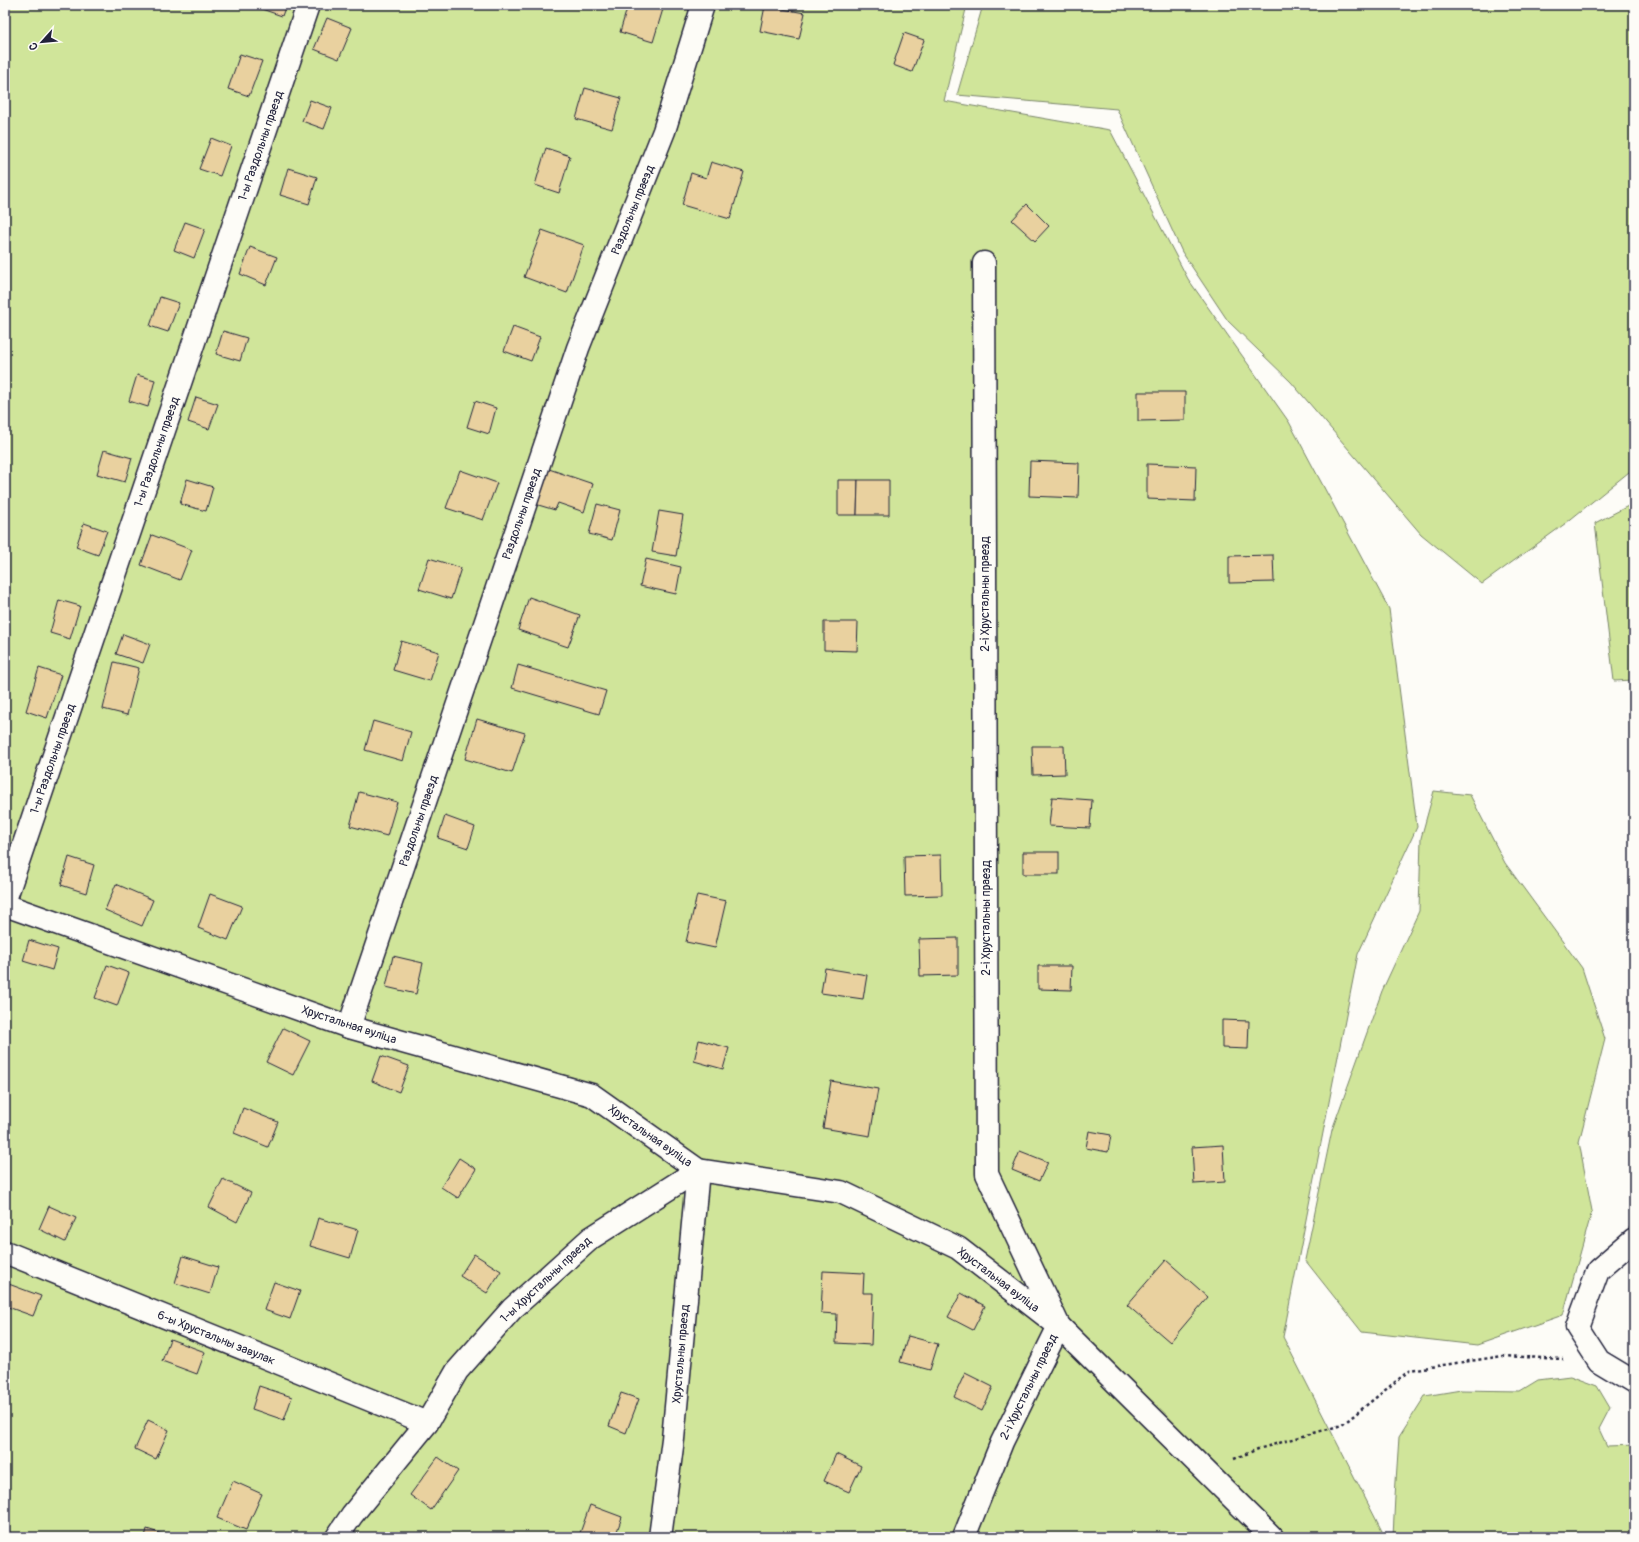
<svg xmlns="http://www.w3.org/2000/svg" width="1639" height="1542" font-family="Pangolin,sans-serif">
<rect width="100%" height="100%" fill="#fdfcf7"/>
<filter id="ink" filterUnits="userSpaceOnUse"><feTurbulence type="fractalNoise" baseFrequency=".025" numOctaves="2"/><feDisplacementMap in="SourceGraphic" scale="8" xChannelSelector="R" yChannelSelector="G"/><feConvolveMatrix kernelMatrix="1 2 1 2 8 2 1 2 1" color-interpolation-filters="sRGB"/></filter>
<g filter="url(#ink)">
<g fill="#d0e59a" stroke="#79846a">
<polygon points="5,5 967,5 944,101 1110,130 1188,279 1289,422 1389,609 1417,827 1358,954 1283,1337 1385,1537 5,1537"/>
<polygon points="983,5 1634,5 1634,468 1566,523 1482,584 1421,534 1291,382 1228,321 1182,252 1117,109 957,95"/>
<polygon points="1634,503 1634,680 1614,681 1595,523"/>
<polygon points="1434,791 1470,795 1505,863 1582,968 1605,1039 1579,1142 1592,1211 1563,1315 1477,1345 1362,1332 1305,1260 1332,1130 1382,991 1419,911 1421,838"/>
<polygon points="1570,1376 1597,1386 1610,1408 1599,1429 1607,1446 1634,1445 1634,1537 1393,1537 1395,1496 1399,1437 1425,1396 1461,1390 1520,1391 1538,1380"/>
</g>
<g fill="#e9d19f" stroke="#22223b">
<polygon points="250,5 286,5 282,16"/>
<polygon points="628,5 651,5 663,9 653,42 620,32"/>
<polygon points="765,6 805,13 799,39 760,31"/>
<polygon points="327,18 352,28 339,59 314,49"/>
<polygon points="904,33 924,40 912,72 893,65"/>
<polygon points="240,54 262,61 249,96 228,89"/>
<polygon points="585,88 621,98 612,129 576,119"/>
<polygon points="310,100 332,108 324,129 302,121"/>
<polygon points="211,138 231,146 220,176 199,169"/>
<polygon points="546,148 570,156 559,193 535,185"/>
<polygon points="711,162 744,172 730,219 682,205 691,173 706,178"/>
<polygon points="288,168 317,177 309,204 280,195"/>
<polygon points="1027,204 1049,226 1035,241 1012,220"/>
<polygon points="185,222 205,229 194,258 174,250"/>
<polygon points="542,230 584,245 567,293 524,277"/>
<polygon points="250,247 277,257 266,285 240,274"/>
<polygon points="160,297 179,303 168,332 150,326"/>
<polygon points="513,327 540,337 531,361 504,351"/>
<polygon points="223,331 247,338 240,361 216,354"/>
<polygon points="137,375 155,380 148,407 129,401"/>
<polygon points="1138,392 1185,392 1185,420 1138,421"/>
<polygon points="196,397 218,404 209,429 188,422"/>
<polygon points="475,401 496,408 489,434 467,427"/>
<polygon points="104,450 132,458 125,482 97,474"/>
<polygon points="1030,461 1079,463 1078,498 1029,496"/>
<polygon points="1147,464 1196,466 1195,501 1147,499"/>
<polygon points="546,468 593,484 584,512 558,503 555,510 535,504"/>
<polygon points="460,470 497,483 483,520 446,508"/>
<polygon points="187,479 213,487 206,511 180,504"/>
<polygon points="838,480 858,480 857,515 838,515"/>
<polygon points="858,480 889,480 889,515 857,515"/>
<polygon points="597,504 620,510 612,540 589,534"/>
<polygon points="659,511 683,515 676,556 652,552"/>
<polygon points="84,523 107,531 98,555 76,547"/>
<polygon points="152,535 192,550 180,580 141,565"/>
<polygon points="1273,555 1274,582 1229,583 1229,556"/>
<polygon points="429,558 461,568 451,599 419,589"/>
<polygon points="646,559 681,567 676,594 640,586"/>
<polygon points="529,597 580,615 568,647 518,630"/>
<polygon points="59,600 80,606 70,639 50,633"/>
<polygon points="824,622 858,622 857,651 824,650"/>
<polygon points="123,634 150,644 143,663 116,654"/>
<polygon points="401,641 439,652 430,681 393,670"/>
<polygon points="114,662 139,668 127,715 103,709"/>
<polygon points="518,665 606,691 599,714 512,688"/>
<polygon points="39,668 61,675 47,718 26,711"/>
<polygon points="477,719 525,733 512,773 465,759"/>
<polygon points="373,721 411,732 403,761 365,750"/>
<polygon points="1032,746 1064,746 1065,774 1033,775"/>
<polygon points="359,792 397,802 387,836 350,826"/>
<polygon points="1052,797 1092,800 1090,828 1049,826"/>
<polygon points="445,816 475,827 468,848 438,838"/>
<rect x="1023" y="852" width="36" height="22"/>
<polygon points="941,855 942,895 905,896 904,856"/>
<polygon points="69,857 94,865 86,893 61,885"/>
<polygon points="116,884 153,900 142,926 105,910"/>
<polygon points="210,894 242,906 228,940 198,928"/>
<polygon points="697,895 726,901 715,948 686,942"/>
<polygon points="958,938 958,975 920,976 919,939"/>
<polygon points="29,940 58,949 52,970 23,961"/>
<polygon points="393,956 423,963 416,994 386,987"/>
<polygon points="107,965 129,973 117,1006 95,998"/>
<polygon points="1038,966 1072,966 1071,990 1038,989"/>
<polygon points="825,968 867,975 863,999 821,993"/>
<polygon points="1222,1020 1249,1021 1248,1049 1222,1048"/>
<polygon points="283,1028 310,1041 293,1075 266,1062"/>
<polygon points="699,1040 729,1048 723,1069 694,1061"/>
<polygon points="381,1056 409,1066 399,1092 372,1081"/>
<polygon points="831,1081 878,1089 870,1136 823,1128"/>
<polygon points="243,1108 278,1122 268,1147 234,1133"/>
<polygon points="1089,1131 1111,1135 1108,1152 1086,1148"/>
<polygon points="1223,1145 1225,1182 1194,1184 1192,1147"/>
<polygon points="1020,1151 1048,1162 1039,1181 1012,1170"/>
<polygon points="459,1158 476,1169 458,1198 441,1187"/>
<polygon points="223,1179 251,1193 237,1222 209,1207"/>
<polygon points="49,1206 76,1218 65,1242 39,1229"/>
<polygon points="318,1218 358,1230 350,1258 310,1246"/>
<polygon points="474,1254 501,1271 487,1293 460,1276"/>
<polygon points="183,1256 218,1267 210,1294 175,1283"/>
<polygon points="1166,1260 1208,1297 1170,1342 1127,1305"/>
<polygon points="823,1271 864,1273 863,1293 873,1293 871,1345 836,1343 837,1314 821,1313"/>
<polygon points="274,1282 300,1291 290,1319 264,1310"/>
<polygon points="6,1283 41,1296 33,1316 5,1306"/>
<polygon points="961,1293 985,1306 973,1330 948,1317"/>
<polygon points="908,1336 938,1344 930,1370 900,1362"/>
<polygon points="170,1339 205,1352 197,1374 162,1361"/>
<polygon points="965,1373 993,1387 982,1411 954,1397"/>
<polygon points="259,1386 292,1397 284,1420 252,1409"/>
<polygon points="621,1393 639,1399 626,1433 609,1426"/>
<polygon points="148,1420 169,1430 156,1459 135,1449"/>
<polygon points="836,1454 861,1466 849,1492 824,1481"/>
<polygon points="438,1457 458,1471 431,1510 410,1495"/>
<polygon points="233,1481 262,1494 246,1530 217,1518"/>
<polygon points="590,1505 622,1517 615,1537 591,1537 580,1533"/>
<polygon points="147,1529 171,1537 145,1537"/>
</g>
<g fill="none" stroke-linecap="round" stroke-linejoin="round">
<g stroke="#22223b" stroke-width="25">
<g id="minor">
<polyline points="5,900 308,5"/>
<polyline points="5,905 349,1027 592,1095 698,1170 841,1192 958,1248 1059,1326 1272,1537"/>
<polyline points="349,1027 578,348 664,131 703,5"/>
<polyline points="1634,1239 1598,1270 1577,1327 1599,1361 1634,1382"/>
<polyline points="5,1252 427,1423"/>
<polyline points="337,1537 352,1515 427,1423 457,1371 512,1309 591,1238 698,1170"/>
<polyline points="660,1537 673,1439 698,1170"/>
<polyline points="964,1537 1002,1442 1059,1326 987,1174 984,263"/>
</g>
</g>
<polyline stroke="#22223b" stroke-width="2.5" stroke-dasharray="3 3" stroke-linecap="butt" points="1234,1459 1258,1449 1342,1425 1410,1370 1503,1356 1563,1359"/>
<use href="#minor" stroke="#fdfcf7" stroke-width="22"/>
</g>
</g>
<g text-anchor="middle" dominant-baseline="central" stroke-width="3" stroke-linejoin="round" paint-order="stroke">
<g font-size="12" fill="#22223b" stroke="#fdfcf7">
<text transform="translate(261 146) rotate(-71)">1-ы Раздольны праезд</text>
<text transform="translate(633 210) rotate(-68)">Раздольны праезд</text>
<text transform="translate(157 452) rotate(-71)">1-ы Раздольны праезд</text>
<text transform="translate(522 514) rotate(-71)">Раздольны праезд</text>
<text transform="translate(985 594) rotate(-90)">2-і Хрустальны праезд</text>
<text transform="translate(53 759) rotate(-71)">1-ы Раздольны праезд</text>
<text transform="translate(419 821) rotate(-71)">Раздольны праезд</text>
<text transform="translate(986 918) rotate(-90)">2-і Хрустальны праезд</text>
<text transform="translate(349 1025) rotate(18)">Хрустальная вуліца</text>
<text transform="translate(650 1136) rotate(35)">Хрустальная вуліца</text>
<text transform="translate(546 1280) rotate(-43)">1-ы Хрустальны праезд</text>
<text transform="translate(998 1280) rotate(37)">Хрустальная вуліца</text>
<text transform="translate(216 1338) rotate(22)">6-ы Хрустальны завулак</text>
<text transform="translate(681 1354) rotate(-85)">Хрустальны праезд</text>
<text transform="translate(1029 1387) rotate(-64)">2-і Хрустальны праезд</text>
</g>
</g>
<rect width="1639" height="1542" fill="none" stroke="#fdfcf7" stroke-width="20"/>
<rect x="10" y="10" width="1619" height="1522" fill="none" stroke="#22223b" stroke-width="1.5" filter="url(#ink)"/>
<g transform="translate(42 42) rotate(243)" stroke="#fdfcf7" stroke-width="3" paint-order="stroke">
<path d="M0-3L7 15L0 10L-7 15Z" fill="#22223b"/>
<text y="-6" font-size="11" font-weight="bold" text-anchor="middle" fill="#22223b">С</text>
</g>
</svg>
